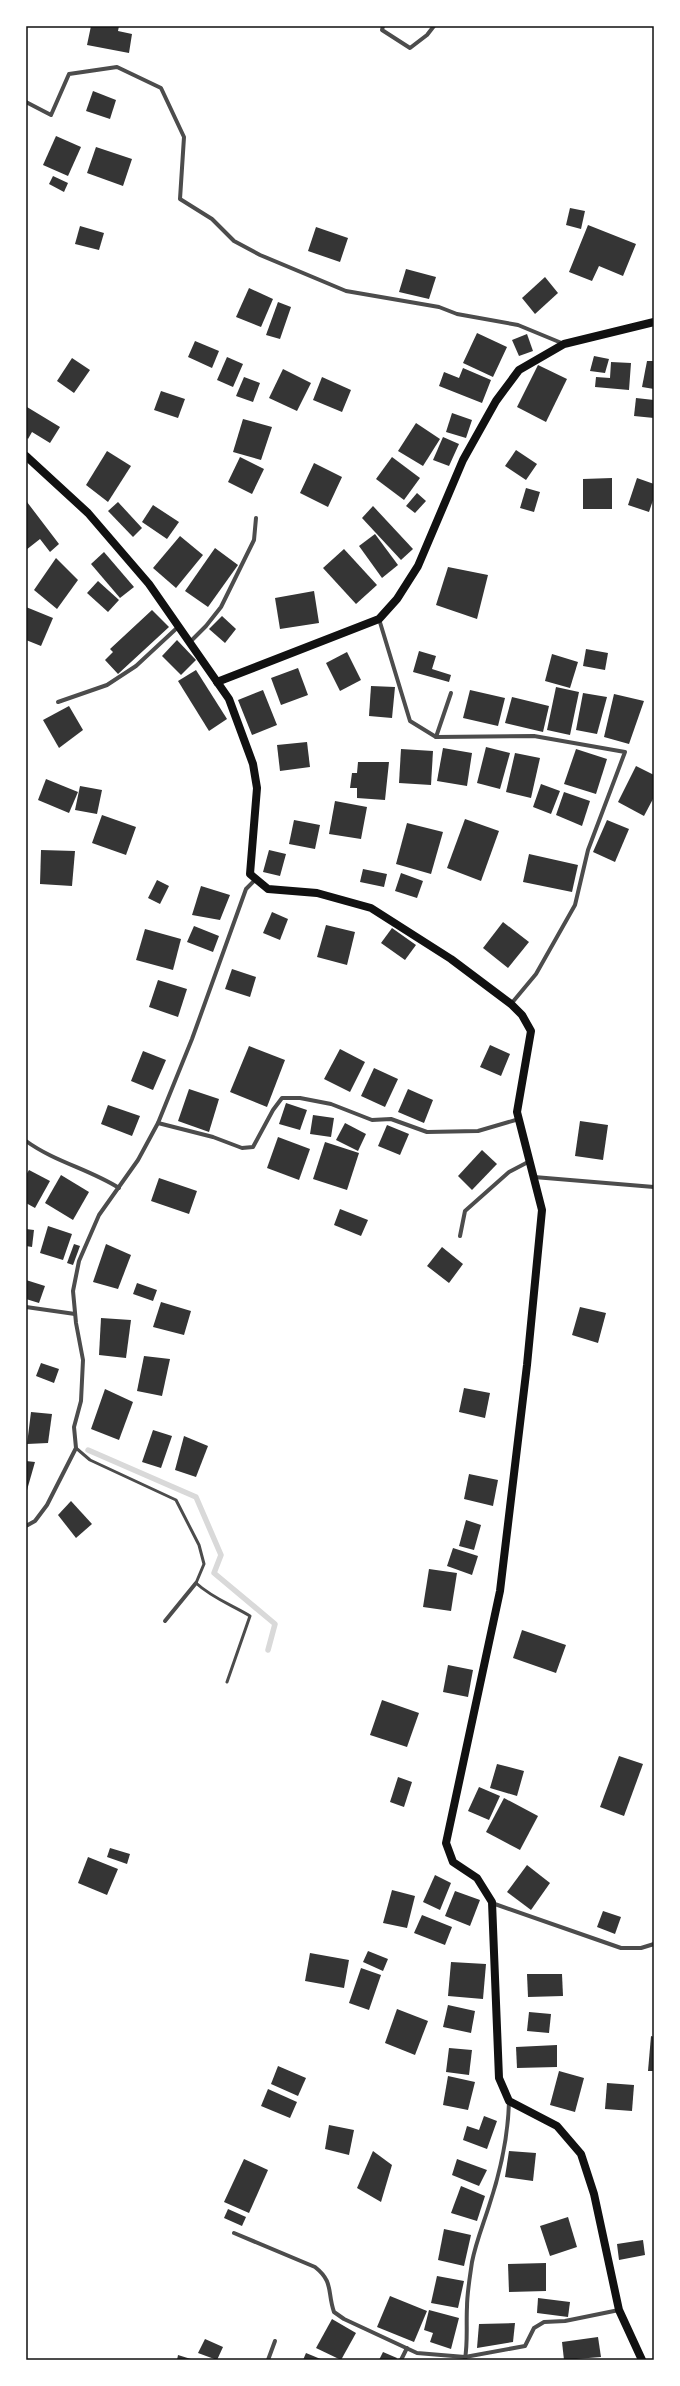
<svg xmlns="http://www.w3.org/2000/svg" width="680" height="2386" font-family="'Alegreya Sans',sans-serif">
<rect width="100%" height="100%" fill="#fff"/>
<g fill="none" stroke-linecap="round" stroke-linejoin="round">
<polyline stroke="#d9d9d9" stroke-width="5.5" points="88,1450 196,1497 221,1555 214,1573 275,1624 268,1650"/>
</g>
<g fill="#353535">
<polygon points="91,26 119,26 118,31 132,34 129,53 87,45"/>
<polygon points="93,91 116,100 110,119 86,111"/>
<polygon points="56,136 81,147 68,176 43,165"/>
<polygon points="96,147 132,159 123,186 87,173"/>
<polygon points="53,176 68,183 64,192 49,184"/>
<polygon points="570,208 585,211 581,229 566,225"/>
<polygon points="588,225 636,244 623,276 599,266 592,281 569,272"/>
<polygon points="80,226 104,233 99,250 75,244"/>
<polygon points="316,227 348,238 340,262 308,251"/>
<polygon points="406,269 436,277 429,299 399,292"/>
<polygon points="545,277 558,293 535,314 522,298"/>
<polygon points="249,288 273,299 261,327 236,317"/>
<polygon points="278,302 291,307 280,339 266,335"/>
<polygon points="477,333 507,347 493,377 463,363"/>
<polygon points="527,334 533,351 519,356 512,340"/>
<polygon points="195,341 219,351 212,368 188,357"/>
<polygon points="594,356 609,359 605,373 590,371"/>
<polygon points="227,357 243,364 233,387 217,380"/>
<polygon points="72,358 90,370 74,393 57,381"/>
<polygon points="647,361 654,361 654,389 642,387"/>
<polygon points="611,362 631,363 629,390 595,387 596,377 610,378"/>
<polygon points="538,365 567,379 546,422 517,407"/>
<polygon points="463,368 491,380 482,403 439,386 444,372 459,378"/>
<polygon points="283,369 311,383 297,411 269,398"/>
<polygon points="244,377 260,383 253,402 236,396"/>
<polygon points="322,377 351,390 342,412 313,400"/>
<polygon points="161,391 185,399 178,418 154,410"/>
<polygon points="636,398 654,400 654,418 634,416"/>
<polygon points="27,407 60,427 50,443 32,432 28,439 26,437"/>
<polygon points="452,413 472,420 466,438 446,432"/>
<polygon points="243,419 272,427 261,460 233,452"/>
<polygon points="416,423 440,439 423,466 398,451"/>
<polygon points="443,437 459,444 449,466 433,460"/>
<polygon points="516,450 537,464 526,480 505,466"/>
<polygon points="107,451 131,466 108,502 86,485"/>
<polygon points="240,457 264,469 252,494 228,482"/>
<polygon points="392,457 420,478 404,500 376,479"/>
<polygon points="314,463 342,477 328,507 300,493"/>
<polygon points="612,478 612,509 583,509 583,479"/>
<polygon points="637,478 654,484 654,497 649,512 628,505"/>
<polygon points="526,488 540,492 534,512 520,508"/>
<polygon points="417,493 426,501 415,513 406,506"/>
<polygon points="27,502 59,544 50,552 40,539 26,550"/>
<polygon points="118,502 142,528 133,537 108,511"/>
<polygon points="153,505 179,522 167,539 142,522"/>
<polygon points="373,506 413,549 401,560 362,518"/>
<polygon points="375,534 398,565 382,578 359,546"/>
<polygon points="180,536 203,555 176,588 153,568"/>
<polygon points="215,548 238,565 208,607 185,591"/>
<polygon points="344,549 377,585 356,604 323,568"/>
<polygon points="104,552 134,587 120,598 91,564"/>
<polygon points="56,558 78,580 57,609 34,590"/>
<polygon points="448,567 488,575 477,619 436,605"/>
<polygon points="98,581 119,600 108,612 87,593"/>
<polygon points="314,591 319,623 280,629 275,598"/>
<polygon points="26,607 53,618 41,646 26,640"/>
<polygon points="152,610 169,627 118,674 105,660 113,652 110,649"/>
<polygon points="222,616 236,629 225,643 209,629"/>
<polygon points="177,640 196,660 181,675 162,656"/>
<polygon points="586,649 608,653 605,670 583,666"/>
<polygon points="419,651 436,656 432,669 451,675 449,682 413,672"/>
<polygon points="347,652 361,680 340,691 326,663"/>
<polygon points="552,654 578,662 570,688 545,681"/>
<polygon points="298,668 308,695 281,705 271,678"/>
<polygon points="196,670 227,719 209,731 178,681"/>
<polygon points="371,686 395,687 392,718 369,716"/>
<polygon points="556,687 579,692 570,735 547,730"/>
<polygon points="263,690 277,725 252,735 238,700"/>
<polygon points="470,690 505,698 498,726 463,718"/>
<polygon points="583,693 607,697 597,734 576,730"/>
<polygon points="614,694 644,701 629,744 604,737"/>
<polygon points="512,697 549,706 543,732 505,723"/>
<polygon points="69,706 83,730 59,748 43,720"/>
<polygon points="307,742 310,767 280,771 277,745"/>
<polygon points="486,747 510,753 500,789 477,783"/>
<polygon points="443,748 472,753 467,786 437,781"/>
<polygon points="401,749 433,751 431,785 399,783"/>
<polygon points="576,749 607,759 596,794 564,784"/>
<polygon points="515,753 540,758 531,798 506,792"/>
<polygon points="358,762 389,762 385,800 357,798 357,788 350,788 352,773 357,773"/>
<polygon points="636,766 654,775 654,797 644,816 618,802"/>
<polygon points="46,779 78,792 69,813 38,800"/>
<polygon points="541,784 560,791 551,814 533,807"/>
<polygon points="80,786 102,790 97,814 75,810"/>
<polygon points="564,792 590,801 582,826 556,815"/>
<polygon points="335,801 367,807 361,839 329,834"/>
<polygon points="102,815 136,827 126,855 92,843"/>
<polygon points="465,819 499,831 481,881 447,868"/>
<polygon points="294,820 320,825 315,849 289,844"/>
<polygon points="607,820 629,829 615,862 593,852"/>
<polygon points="407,823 443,832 431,874 396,864"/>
<polygon points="41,850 75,851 72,886 40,884"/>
<polygon points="269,850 286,854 280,876 263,872"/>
<polygon points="529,854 578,865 572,892 523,882"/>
<polygon points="363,869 387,874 384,887 360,882"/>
<polygon points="401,873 423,881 417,898 395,891"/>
<polygon points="157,880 169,886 160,904 148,898"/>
<polygon points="201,886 230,895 220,920 192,915"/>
<polygon points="272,912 288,919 280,940 263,933"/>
<polygon points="503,922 529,942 508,968 483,948"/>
<polygon points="326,925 355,932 347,965 317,957"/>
<polygon points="194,926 219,936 213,952 187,942"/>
<polygon points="392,928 416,945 405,960 381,943"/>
<polygon points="145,929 181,939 173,970 136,960"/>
<polygon points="232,969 256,977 250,997 225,989"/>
<polygon points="158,980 187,989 178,1017 149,1007"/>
<polygon points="490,1045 510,1054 501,1076 480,1067"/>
<polygon points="249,1046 285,1060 267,1107 230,1092"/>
<polygon points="340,1049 365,1062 350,1092 324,1079"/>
<polygon points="143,1051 166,1060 153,1090 131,1081"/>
<polygon points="374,1068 398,1079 385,1107 361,1096"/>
<polygon points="189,1089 219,1099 209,1132 178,1121"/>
<polygon points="408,1089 433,1100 424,1123 398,1112"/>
<polygon points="286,1103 307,1110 300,1130 279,1124"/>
<polygon points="108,1105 140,1116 132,1136 101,1124"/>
<polygon points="313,1115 334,1118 331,1137 310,1134"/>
<polygon points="580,1121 608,1125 603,1160 575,1156"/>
<polygon points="345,1123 366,1134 358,1151 336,1140"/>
<polygon points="387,1125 409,1134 400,1155 378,1146"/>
<polygon points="278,1137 310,1149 299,1180 267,1168"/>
<polygon points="325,1142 359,1153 347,1190 313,1179"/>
<polygon points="482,1150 497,1164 472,1190 458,1176"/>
<polygon points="29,1170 50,1181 35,1208 26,1203 26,1175"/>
<polygon points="61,1175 89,1192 73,1220 45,1203"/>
<polygon points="159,1178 197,1191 189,1214 151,1201"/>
<polygon points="340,1209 368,1220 361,1236 334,1225"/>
<polygon points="48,1226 72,1234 63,1260 40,1253"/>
<polygon points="26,1229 34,1230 32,1247 26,1246"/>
<polygon points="74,1244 80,1246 73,1265 67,1263"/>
<polygon points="106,1244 131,1255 118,1289 93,1282"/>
<polygon points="442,1247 463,1264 449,1283 427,1266"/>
<polygon points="26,1280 45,1286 39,1303 26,1299"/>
<polygon points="137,1283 157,1290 153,1301 133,1294"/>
<polygon points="161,1302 191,1311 184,1335 153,1327"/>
<polygon points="580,1307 606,1313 598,1343 572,1335"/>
<polygon points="101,1318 131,1320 126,1358 99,1355"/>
<polygon points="144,1356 170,1359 162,1396 137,1391"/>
<polygon points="41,1363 59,1369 54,1383 36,1376"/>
<polygon points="464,1388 490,1393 485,1418 459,1412"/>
<polygon points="105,1389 133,1402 119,1440 91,1429"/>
<polygon points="31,1412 52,1414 48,1443 27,1444"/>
<polygon points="153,1430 172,1436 161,1468 142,1462"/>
<polygon points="184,1436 208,1446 196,1477 175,1470"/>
<polygon points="26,1461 35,1462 27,1490 26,1489"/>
<polygon points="469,1474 498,1480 493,1506 464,1499"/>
<polygon points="71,1501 92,1524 76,1538 58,1515"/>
<polygon points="466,1520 481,1525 474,1550 459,1546"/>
<polygon points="453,1548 478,1556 472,1575 447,1566"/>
<polygon points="429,1569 457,1573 451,1611 423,1607"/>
<polygon points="522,1630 566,1645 556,1673 513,1658"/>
<polygon points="448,1665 473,1670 468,1697 443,1692"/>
<polygon points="382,1700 419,1713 407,1747 370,1735"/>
<polygon points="619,1756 643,1764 624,1816 600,1807"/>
<polygon points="497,1764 524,1771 517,1796 490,1788"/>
<polygon points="398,1777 412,1782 404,1807 390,1802"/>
<polygon points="479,1787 500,1796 489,1820 468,1811"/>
<polygon points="504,1798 538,1816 520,1850 486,1832"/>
<polygon points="110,1848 130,1854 127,1864 107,1857"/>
<polygon points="88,1857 118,1869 107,1895 78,1883"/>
<polygon points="527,1865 550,1883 531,1910 507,1892"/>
<polygon points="435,1875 451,1883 440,1910 423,1902"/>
<polygon points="392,1890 415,1896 407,1928 383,1923"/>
<polygon points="455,1891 480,1900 470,1926 445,1916"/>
<polygon points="603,1911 621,1917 615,1934 597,1927"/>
<polygon points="422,1915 452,1927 445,1945 414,1933"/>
<polygon points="368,1951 388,1959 383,1971 363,1962"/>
<polygon points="310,1953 349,1960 344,1988 305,1981"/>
<polygon points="451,1962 486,1964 483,1999 448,1996"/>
<polygon points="361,1968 381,1975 369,2010 349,2003"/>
<polygon points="527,1974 562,1974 563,1996 528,1997"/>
<polygon points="448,2005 475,2011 471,2033 443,2027"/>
<polygon points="397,2009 428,2021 415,2055 385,2043"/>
<polygon points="529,2012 551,2014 549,2033 527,2031"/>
<polygon points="651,2036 654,2037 654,2071 648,2071"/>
<polygon points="557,2045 557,2067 517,2068 516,2047"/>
<polygon points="449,2048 472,2050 469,2075 446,2072"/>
<polygon points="278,2066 306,2078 298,2096 271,2084"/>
<polygon points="559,2071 584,2078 575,2112 550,2105"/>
<polygon points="448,2076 475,2082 468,2110 443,2105"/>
<polygon points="607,2083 634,2085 632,2111 605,2109"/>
<polygon points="268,2089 297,2102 290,2118 261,2106"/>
<polygon points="484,2116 497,2121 487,2149 463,2140 467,2126 479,2130"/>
<polygon points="329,2125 354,2130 349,2155 325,2149"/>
<polygon points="373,2151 392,2165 381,2202 357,2188"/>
<polygon points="509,2151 536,2153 533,2181 505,2177"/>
<polygon points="244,2159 268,2170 249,2213 224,2202"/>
<polygon points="457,2159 487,2170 479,2186 452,2175"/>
<polygon points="461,2186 485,2196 477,2221 451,2213"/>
<polygon points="228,2209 246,2217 242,2226 224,2218"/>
<polygon points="568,2217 577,2247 550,2256 540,2226"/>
<polygon points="444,2229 471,2235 464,2266 438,2260"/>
<polygon points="643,2240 645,2255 619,2260 617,2244"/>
<polygon points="546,2263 546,2291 509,2292 508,2264"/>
<polygon points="437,2276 464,2281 458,2308 431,2303"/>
<polygon points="390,2296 427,2311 414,2342 377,2327"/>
<polygon points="538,2298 570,2302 568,2317 537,2313"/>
<polygon points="429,2310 459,2318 451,2349 430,2342 433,2333 424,2330"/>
<polygon points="332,2319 356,2333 341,2360 316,2348"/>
<polygon points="515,2323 513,2342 477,2348 479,2324"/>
<polygon points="598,2337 601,2357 564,2360 562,2342"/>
<polygon points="205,2339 223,2347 217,2360 198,2353"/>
<polygon points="383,2352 397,2358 396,2360 379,2360"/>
<polygon points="306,2353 323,2360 303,2360"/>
<polygon points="178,2355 194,2360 177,2360"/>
</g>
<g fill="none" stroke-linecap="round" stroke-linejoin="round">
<path stroke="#4c4c4c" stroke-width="3" d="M76 1448 90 1460 176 1500 199 1545 204 1564 196 1583C212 1598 232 1605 250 1616L227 1682"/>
<g stroke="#4c4c4c" stroke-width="4">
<polyline points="383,26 382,30 410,48 427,35 434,26"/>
<polyline points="26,102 51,115 69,74 117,67 161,88 184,137 180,199 212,219 234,241 260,255 346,291 439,307 457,314 518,325 564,344"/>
<polyline points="379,619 410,721 436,737 451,693"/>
<polyline points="190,642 206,626 221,607 254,540 256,518"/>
<polyline points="58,702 107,685 136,666 178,627"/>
<polyline points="436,737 534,736 625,752 588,850 575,905 536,974 511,1004"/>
<polyline points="158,1123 213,1137 242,1148 253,1147 273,1110 282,1098 300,1098 331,1104 372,1120 391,1119 427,1132 478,1131 519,1119"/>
<path d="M26 1141C55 1162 89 1169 119 1188"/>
<polyline points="534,1177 654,1187"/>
<polyline points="460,1236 465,1211 509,1172 530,1161"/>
<polyline points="26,1307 75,1314"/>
<polyline points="26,1526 35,1521 47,1505 76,1448 74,1427 81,1401 83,1360 76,1323 73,1291 79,1261 99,1215 138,1160 158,1123 192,1039 246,889 256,879"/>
<polyline points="165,1621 196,1583"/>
<polyline points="492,1903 621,1948 641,1948 654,1944"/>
<path d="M234 2233 315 2267C334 2282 327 2292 334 2312L344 2319 417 2353 465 2357 525 2346 534 2328 544 2322 565 2321 619 2310"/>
<path d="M465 2359C468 2341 466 2325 467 2307 467 2293 470 2276 472 2262 476 2242 483 2225 489 2206 500 2173 508 2137 509 2102"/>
<polyline points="268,2360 275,2341"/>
<polyline points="401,2360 407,2348"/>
</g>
<g stroke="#111" stroke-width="8">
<polyline points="26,456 88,513 149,584 229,699 253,764 257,788 250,874 268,889 317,893 371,908 451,959 511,1004 522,1015 531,1031 517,1112 542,1210 527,1365 500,1591 446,1843 453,1862 477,1878 492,1902 499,2078 509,2101 557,2126 581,2154 594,2194 619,2310 642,2360"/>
<polyline points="217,682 379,619 397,599 418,566 463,460 496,401 519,370 564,344 654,322"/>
</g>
</g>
<rect width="680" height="2386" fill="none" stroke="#ffffff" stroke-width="54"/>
<rect x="27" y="27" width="626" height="2332" fill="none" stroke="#111" stroke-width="1.5"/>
</svg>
